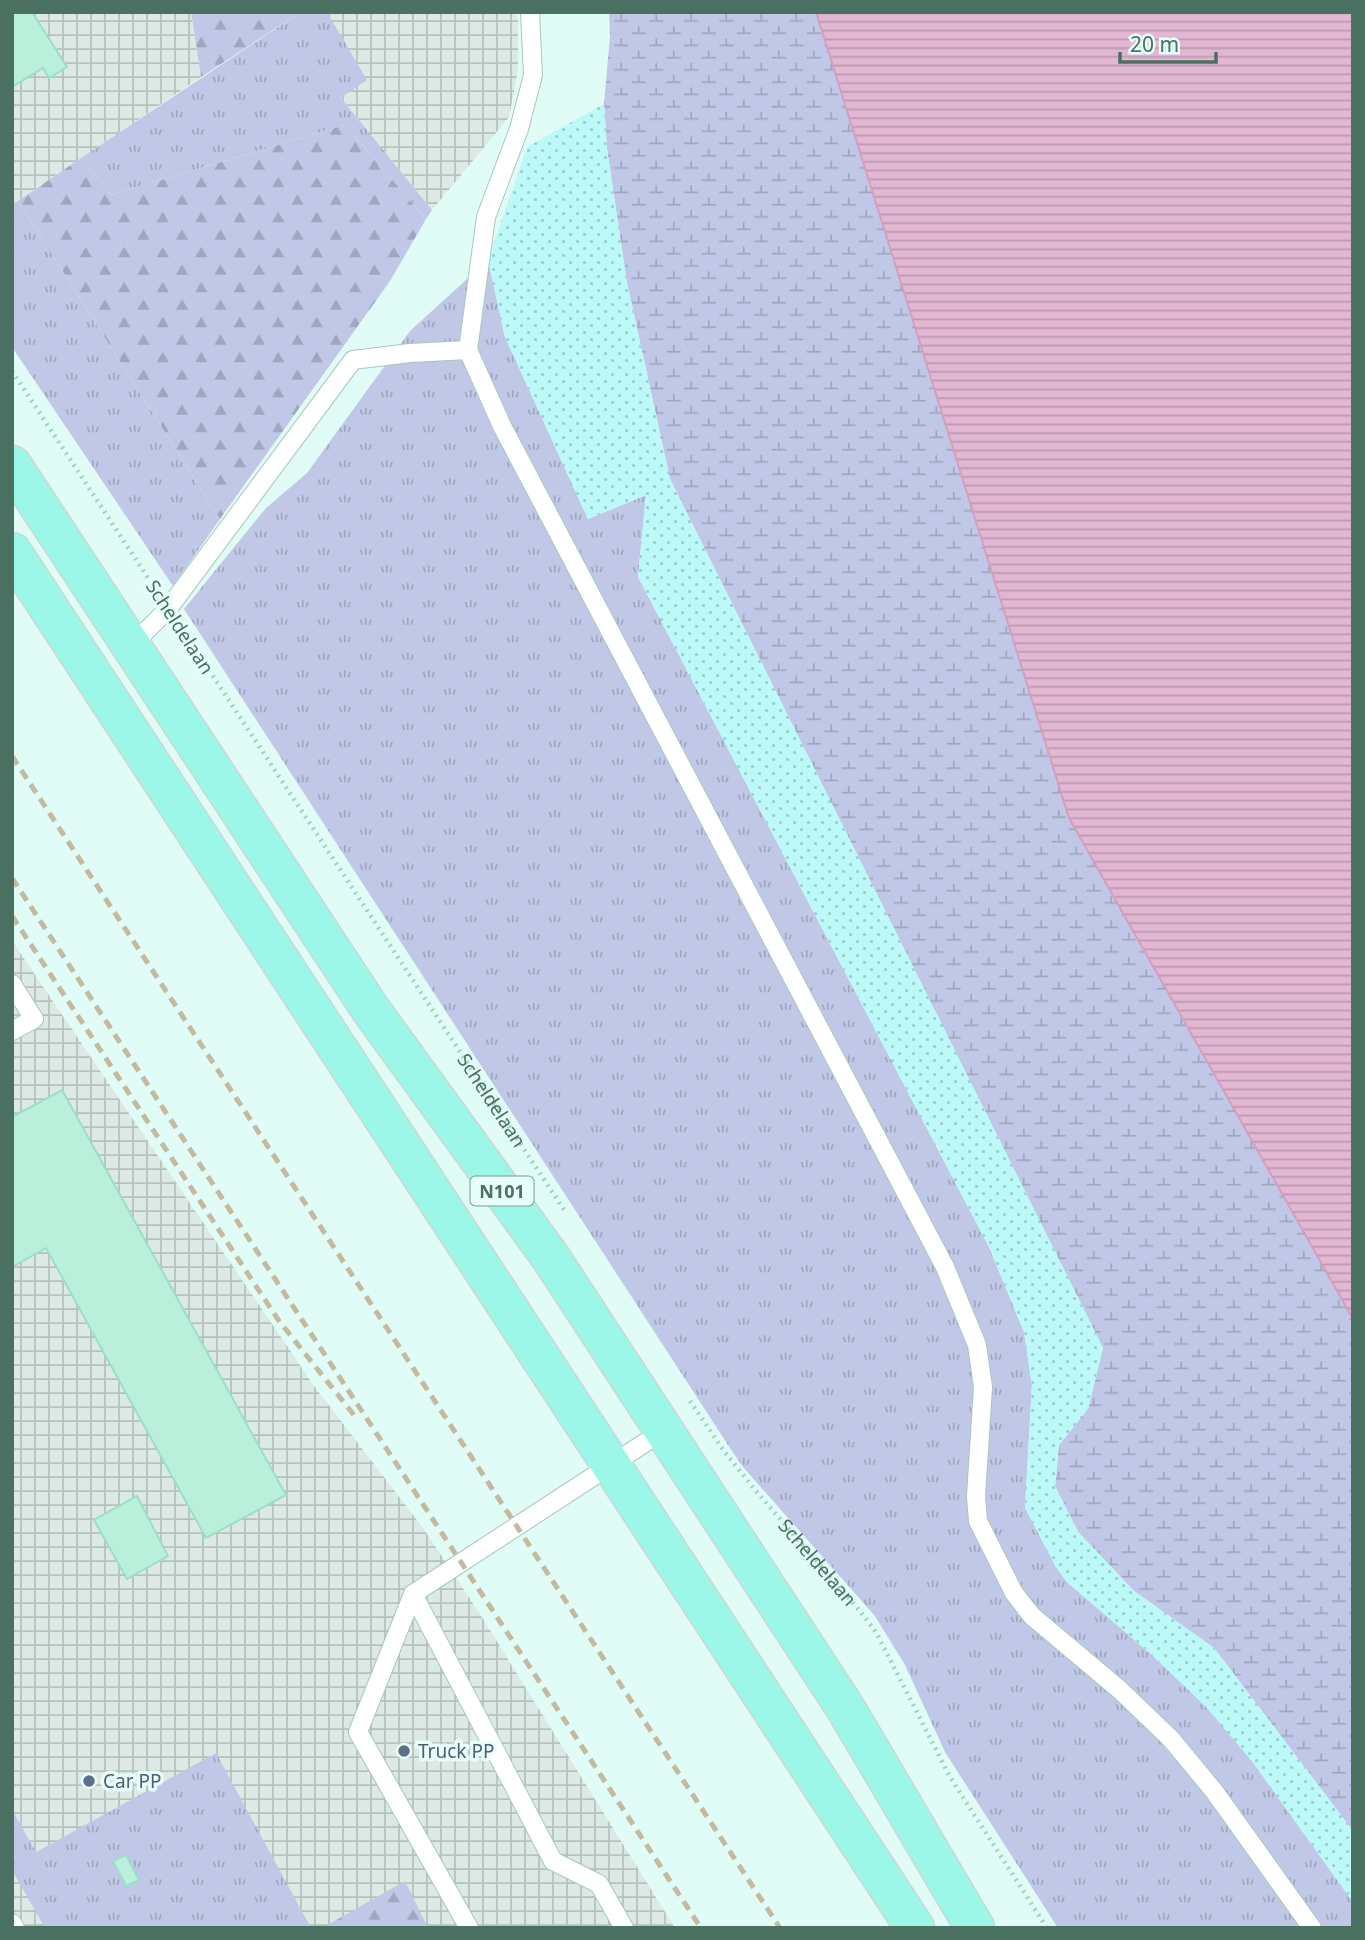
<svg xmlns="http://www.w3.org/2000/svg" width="1365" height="1940" font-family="'Noto Sans',sans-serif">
<defs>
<pattern id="industrial-grid" width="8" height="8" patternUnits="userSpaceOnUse" patternTransform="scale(1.75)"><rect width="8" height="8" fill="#dce9e5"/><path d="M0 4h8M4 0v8" fill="none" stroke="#b4c1bd"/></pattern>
<pattern id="grass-tufts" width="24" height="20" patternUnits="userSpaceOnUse" patternTransform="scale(1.75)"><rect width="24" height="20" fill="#c1c8e7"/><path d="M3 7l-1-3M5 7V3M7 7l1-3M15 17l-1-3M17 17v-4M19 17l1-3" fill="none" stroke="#9fa7bf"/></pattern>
<pattern id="forest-firs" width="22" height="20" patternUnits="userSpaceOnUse" patternTransform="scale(1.75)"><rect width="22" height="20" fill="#c1c8e7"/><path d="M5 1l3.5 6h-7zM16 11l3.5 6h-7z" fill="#9fa7bf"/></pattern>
<pattern id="wetland-marsh" width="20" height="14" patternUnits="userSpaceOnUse" patternTransform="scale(1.75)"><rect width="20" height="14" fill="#c1c8e7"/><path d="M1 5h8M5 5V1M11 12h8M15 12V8" fill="none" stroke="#9fa7bf"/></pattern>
<pattern id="sand-dots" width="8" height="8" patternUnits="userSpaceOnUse" patternTransform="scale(1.75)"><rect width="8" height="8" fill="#bdf9f9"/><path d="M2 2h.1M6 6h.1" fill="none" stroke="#9ccecd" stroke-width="1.8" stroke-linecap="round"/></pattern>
<pattern id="water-rules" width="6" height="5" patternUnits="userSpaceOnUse" patternTransform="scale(1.75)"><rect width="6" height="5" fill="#e3b7d3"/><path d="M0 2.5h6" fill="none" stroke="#ba99af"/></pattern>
</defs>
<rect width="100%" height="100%" fill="#e1fbf6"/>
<g fill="url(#industrial-grid)">
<polygon points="12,12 191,12 201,77 12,205"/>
<polygon points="327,12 515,12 518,20 518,70 509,117 432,210 341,98"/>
<polygon points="12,941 314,1386 423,1528 478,1611 675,1928 12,1928"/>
</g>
<g fill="url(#grass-tufts)">
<polygon points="301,12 327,12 367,80 341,98 432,210 426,219 345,125 111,195 81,158"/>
<polygon points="18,201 220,519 173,586 12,347 12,205"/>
<polygon points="488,260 505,337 588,519 646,495 638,577 989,1247 1024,1332 1032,1385 1025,1508 1056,1567 1067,1582 1152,1655 1206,1706 1252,1761 1353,1902 1353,1928 1058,1928 945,1752 905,1665 875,1616 743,1467 730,1448 184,609 266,508 307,473 410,331"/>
<polygon points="216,1753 311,1928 45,1928 12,1870 12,1810 36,1852"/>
</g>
<g fill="url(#forest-firs)">
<polygon points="191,12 301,12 201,77"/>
<polygon points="345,125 426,219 390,281 220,519 18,201 81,158 111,195"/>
<polygon points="405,1881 428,1928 322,1928"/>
</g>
<polygon fill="url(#wetland-marsh)" points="609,12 816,12 1069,818 1353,1319 1353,1831 1214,1648 1134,1591 1078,1532 1055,1486 1059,1445 1088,1409 1103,1348 670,479 627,283 607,149 604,104 610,36"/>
<polygon fill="url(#sand-dots)" points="604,104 607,149 627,283 670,479 1103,1348 1088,1409 1059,1445 1055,1486 1078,1532 1134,1591 1214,1648 1353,1831 1353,1902 1252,1761 1206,1707 1152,1655 1067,1582 1056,1567 1025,1508 1032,1385 1024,1332 989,1247 638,577 646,495 588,519 505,337 488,260 527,147"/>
<polygon fill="url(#water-rules)" stroke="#d49ec0" stroke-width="2" points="816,12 1353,12 1353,1319 1069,818"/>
<g fill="#baefdb" stroke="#9be0c5" stroke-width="2">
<polygon points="12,12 32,12 67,67 49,78 43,68 12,87"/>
<polygon points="62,1090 286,1495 206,1538 46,1248 12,1267 12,1117"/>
<polygon points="137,1496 168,1556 127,1579 94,1520"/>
<polygon points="126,1855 139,1880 126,1886 113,1861"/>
</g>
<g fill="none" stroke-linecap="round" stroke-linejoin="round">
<g stroke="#a7c8bd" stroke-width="20">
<g id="service">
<polyline points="468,350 502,426 945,1267 977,1345 983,1387 976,1496 978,1521 1014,1593 1032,1616 1120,1690 1171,1739 1214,1791 1312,1928"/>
<polyline points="131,646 168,609 353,360 410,353 468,350 486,217 519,129 533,75 530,12"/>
<polyline points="12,984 34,1019 12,1031"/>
<polyline points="413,1594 553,1861 599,1884 624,1928"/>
<polyline points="12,1923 15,1928"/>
<polyline points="469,1928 358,1732 413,1594 663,1431"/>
</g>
</g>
<g stroke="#ccd7d2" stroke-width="41">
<g id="primary">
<polyline points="12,465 371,1010 551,1258 846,1709 975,1928"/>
<polyline points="12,552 915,1928"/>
</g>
</g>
<g stroke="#9ed3be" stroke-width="4.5" stroke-dasharray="2 5" stroke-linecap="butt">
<polyline points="12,371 154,587"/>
<path id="s1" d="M182 629 564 1210"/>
<path id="s2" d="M690 1401 724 1451 755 1490 859 1610 876 1632 950 1777 1047 1928"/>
</g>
<use href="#service" stroke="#fff" stroke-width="18"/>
<use href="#primary" stroke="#9cf7e9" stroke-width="38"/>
<g stroke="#c3baa1" stroke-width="5" stroke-dasharray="10 7" stroke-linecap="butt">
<polyline points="12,756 780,1928"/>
<polyline points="12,878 701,1928"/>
<polyline points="12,916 279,1321 354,1415"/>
</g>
</g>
<g fill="#5c6f8a" stroke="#e7fefa" stroke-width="2.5">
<circle cx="404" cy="1751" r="7"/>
<circle cx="89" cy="1781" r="7"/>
</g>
<g text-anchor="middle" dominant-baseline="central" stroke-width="7" stroke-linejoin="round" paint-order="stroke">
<rect fill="#e7fefa" stroke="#789b8e" stroke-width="2" x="470.5" y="1176.5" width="63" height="29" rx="5"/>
<g font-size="18" font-weight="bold" fill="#497060">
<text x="502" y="1191">N101</text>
</g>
<g font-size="19" fill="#497060" stroke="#e7fefa">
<text transform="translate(180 627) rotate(57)">Scheldelaan</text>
<text stroke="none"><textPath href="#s1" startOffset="564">Scheldelaan</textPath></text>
<text stroke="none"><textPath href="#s2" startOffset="206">Scheldelaan</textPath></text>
</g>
<g font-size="19" fill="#4e5e75" stroke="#e7fefa" text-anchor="start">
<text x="418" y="1751">Truck PP</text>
<text x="103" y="1781">Car PP</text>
</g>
</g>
<rect width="1365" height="1940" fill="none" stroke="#497060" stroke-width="28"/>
<path d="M1120 52v10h96v-10" fill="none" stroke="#497060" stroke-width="3.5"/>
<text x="1130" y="52" font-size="21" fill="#497060" stroke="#e7fefa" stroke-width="5" paint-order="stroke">20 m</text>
</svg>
